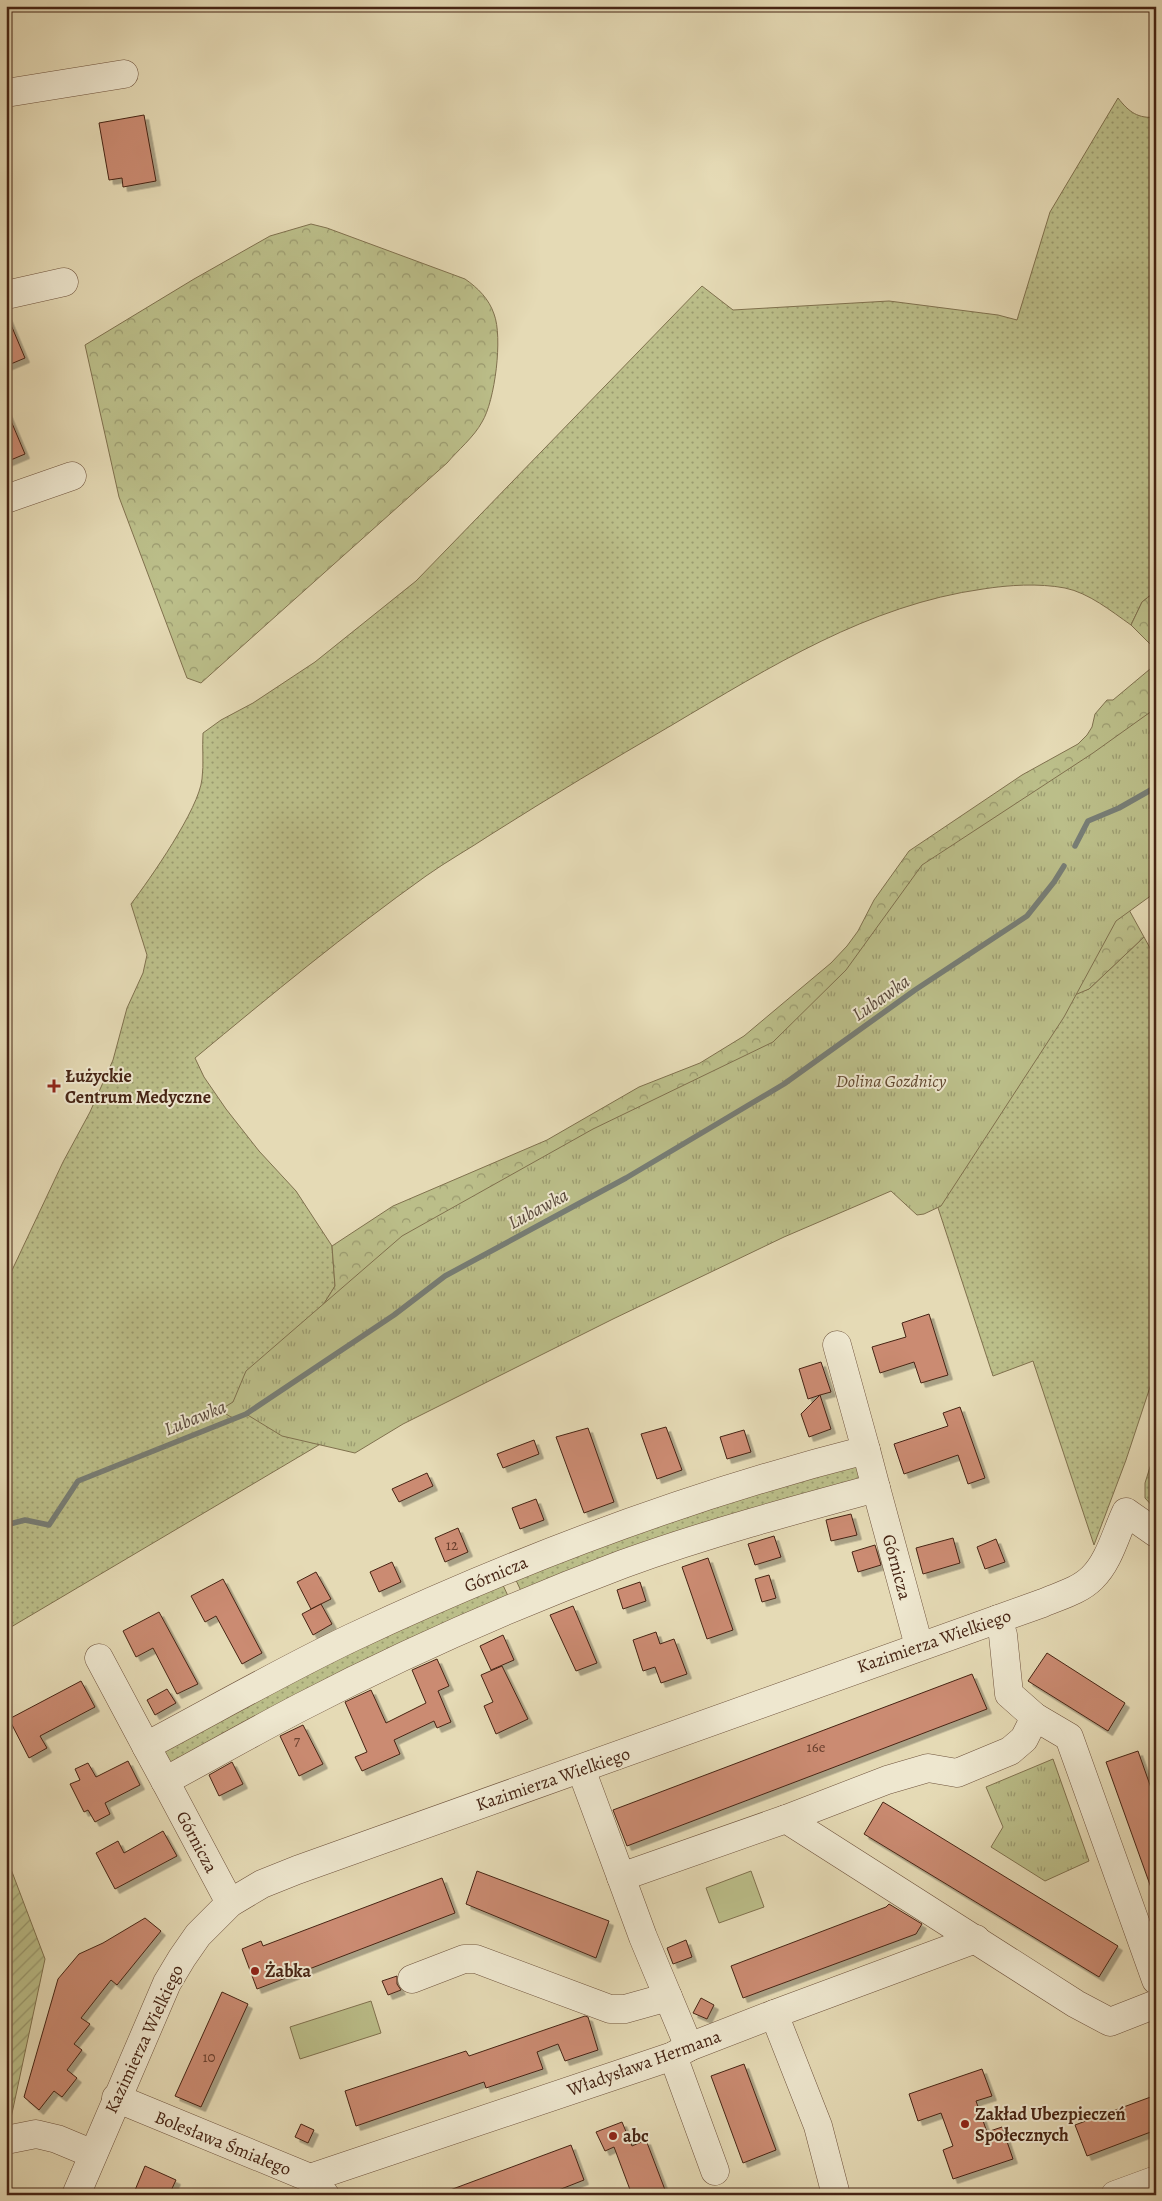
<svg xmlns="http://www.w3.org/2000/svg" width="1162" height="2201" font-family="Alegreya,serif">
<defs>
<pattern id="grass-dots" width="8" height="8" patternUnits="userSpaceOnUse" patternTransform="scale(1.25)"><rect width="8" height="8" fill="#bbbe89"/><path d="M2 2h.1M6 6h.1" fill="none" stroke="#9a9a6f" stroke-width="1.8" stroke-linecap="round"/></pattern>
<pattern id="forest-crowns" width="20" height="18" patternUnits="userSpaceOnUse" patternTransform="scale(1.25)"><rect width="20" height="18" fill="#bbbe89"/><path d="M2 6a3 3 0 1 1 6 0M12 15a3 3 0 1 1 6 0" fill="none" stroke="#9a9a6f"/></pattern>
<pattern id="park-tufts" width="24" height="20" patternUnits="userSpaceOnUse" patternTransform="scale(1.25)"><rect width="24" height="20" fill="#bbbe89"/><path d="M3 7l-1-3M5 7V3M7 7l1-3M15 17l-1-3M17 17v-4M19 17l1-3" fill="none" stroke="#9a9a6f"/></pattern>
<pattern id="garden-furrows" width="10" height="10" patternUnits="userSpaceOnUse" patternTransform="scale(1.25)"><rect width="10" height="10" fill="#bbbe89"/><path d="M-1 1l2-2M0 10L10 0M9 11l2-2" fill="none" stroke="#9a9a6f"/></pattern>
<filter id="shadow"><feDropShadow dx="4.5" dy="4.5" stdDeviation="0" flood-color="#0004"/></filter>
</defs>
<rect width="100%" height="100%" fill="#e5dab5"/>
<filter id="stains"><feTurbulence type="fractalNoise" baseFrequency=".004" numOctaves="4"/><feColorMatrix values="0 0 0 0 .2 0 0 0 0 .09 0 0 0 0 .02 0 0 0 .5 -.17"/></filter>
<radialGradient id="worn" r=".72"><stop offset=".6" stop-color="#630" stop-opacity="0"/><stop offset="1" stop-color="#630" stop-opacity=".3"/></radialGradient>
<g fill="url(#grass-dots)" stroke="#80714e">
<path d="M1118 98C1129 112 1138 119 1156 117V591L1142 602 1131 625C1111 611 1089 593 1065 588 1038 583 1009 585 983 589 868 605 770 667 672 725 610 761 550 797 490 835 469 849 447 861 426 876 346 933 271 995 195 1058L204 1077 226 1109 259 1151 296 1191 332 1246 335 1286 300 1342 334 1436 6 1630V1283L63 1162 90 1112 113 1060 127 1008 143 973 147 955 131 904C150 879 199 809 202 779 204 764 202 748 203 733L221 720 253 703 315 662 416 581 702 286 733 310 889 301 998 315 1017 320 1050 212Z"/>
<polygon points="1144,937 1156,959 1156,1369 1126,1460 1094,1545 1033,1361 993,1376 927,1174 733,1104 1089,989"/>
<polygon points="1156,1448 1156,1510 1145,1498 1145,1483"/>
<polygon points="856,1461 864,1479 521,1591 515,1578 517,1573"/>
<polygon points="502,1583 508,1596 170,1766 163,1746 293,1675"/>
</g>
<g fill="url(#forest-crowns)" stroke="#80714e">
<path d="M311 224 327 228 465 279C478 288 489 299 494 314 503 337 495 401 482 422 474 437 458 450 447 463L201 683 187 678 119 497 85 345 194 279 270 236Z"/>
<polygon points="1156,591 1156,650 1131,625 1142,602"/>
<polygon points="1156,664 1156,875 1112,879 1144,937 1089,989 970,1039 300,1342 335,1286 332,1246 393,1206 547,1140 639,1087 700,1063 744,1036 831,963 847,946 858,931 874,900 909,851 1022,775 1078,744 1087,735 1092,727 1095,714 1107,700 1113,700"/>
</g>
<g fill="url(#park-tufts)" stroke="#80714e">
<polygon points="1156,708 1156,892 1116,921 1064,1017 941,1206 924,1214 917,1215 891,1191 784,1237 613,1319 403,1424 355,1453 282,1436 246,1414 234,1419 220,1410 233,1402 246,1371 402,1236 593,1129 773,1042 846,970 922,865 1093,753"/>
<polygon points="1053,1759 1089,1861 1045,1881 991,1847 1003,1827 986,1787"/>
</g>
<polygon fill="url(#garden-furrows)" stroke="#80714e" points="6,1856 45,1959 8,2132 6,2133"/>
<g fill="#bbbe89" stroke="#80714e">
<polygon points="751,1871 764,1907 719,1923 706,1888"/>
<polygon points="371,2001 381,2033 300,2059 290,2027"/>
</g>
<g fill="none" stroke-linecap="round" stroke-linejoin="round">
<g stroke="#777d75" stroke-width="5.5">
<polyline points="1075,846 1088,821 1119,808 1156,787"/>
<polyline points="6,1525 25,1520 49,1525 78,1481 246,1414 394,1315 445,1276 626,1178 784,1084 915,990 1027,916 1054,882 1064,866"/>
</g>
</g>
<g fill="#cb8b72" stroke="#462414" filter="url(#shadow)">
<polygon points="144,115 156,181 123,187 122,178 109,180 99,123"/>
<polygon points="6,313 25,358 6,366"/>
<polygon points="6,409 25,454 6,462"/>
<polygon points="929,1314 948,1375 921,1383 914,1362 880,1373 872,1347 906,1337 902,1323"/>
<polygon points="821,1362 831,1392 820,1395 831,1429 809,1437 801,1414 820,1395 808,1399 799,1369"/>
<polygon points="960,1407 985,1478 968,1484 958,1455 904,1474 894,1444 948,1426 943,1413"/>
<polygon points="666,1427 682,1470 657,1479 641,1434"/>
<polygon points="588,1428 614,1502 584,1513 556,1437"/>
<polygon points="744,1430 751,1452 727,1459 720,1437"/>
<polygon points="534,1440 539,1454 503,1468 497,1454"/>
<polygon points="427,1473 433,1486 399,1502 392,1489"/>
<polygon points="536,1499 544,1520 520,1529 512,1508"/>
<polygon points="851,1514 857,1535 831,1541 826,1520"/>
<polygon points="458,1528 468,1552 445,1562 435,1538"/>
<polygon points="774,1536 781,1557 755,1565 748,1544"/>
<polygon points="953,1538 960,1563 923,1574 916,1548"/>
<polygon points="996,1539 1005,1562 985,1569 977,1547"/>
<polygon points="875,1545 881,1565 858,1572 852,1552"/>
<polygon points="708,1558 733,1630 707,1639 682,1567"/>
<polygon points="392,1562 401,1582 379,1592 370,1572"/>
<polygon points="316,1572 331,1599 311,1609 297,1582"/>
<polygon points="769,1575 776,1598 762,1602 755,1579"/>
<polygon points="223,1579 262,1653 242,1664 216,1616 205,1622 191,1596"/>
<polygon points="640,1582 646,1601 623,1609 617,1590"/>
<polygon points="321,1604 332,1624 313,1635 302,1614"/>
<polygon points="573,1606 597,1663 576,1671 550,1615"/>
<polygon points="159,1612 198,1684 177,1694 153,1648 136,1657 123,1631"/>
<polygon points="656,1632 660,1644 674,1639 687,1674 661,1683 655,1667 643,1671 633,1640"/>
<polygon points="503,1635 514,1660 491,1670 480,1646"/>
<polygon points="1047,1653 1125,1703 1108,1731 1028,1681"/>
<polygon points="437,1659 449,1686 438,1691 451,1722 437,1728 434,1721 394,1740 400,1754 362,1771 355,1757 367,1752 345,1702 371,1690 386,1723 426,1703 412,1670"/>
<polygon points="502,1666 528,1719 496,1734 484,1706 493,1702 481,1675"/>
<polygon points="972,1674 987,1709 627,1846 613,1810"/>
<polygon points="81,1681 95,1707 40,1736 47,1748 29,1758 9,1719"/>
<polygon points="167,1689 176,1703 155,1715 147,1700"/>
<polygon points="303,1725 323,1764 299,1776 280,1736"/>
<polygon points="1138,1751 1156,1802 1156,1896 1154,1896 1106,1762"/>
<polygon points="128,1761 140,1785 105,1803 110,1814 95,1822 88,1810 84,1812 70,1784 80,1780 75,1769 88,1763 96,1777"/>
<polygon points="232,1762 243,1784 219,1796 209,1775"/>
<polygon points="883,1802 1118,1946 1099,1977 864,1834"/>
<polygon points="163,1831 177,1856 115,1889 96,1853 118,1841 124,1853"/>
<polygon points="477,1871 609,1921 596,1958 466,1904"/>
<polygon points="442,1878 455,1913 257,1989 242,1949 261,1941 263,1946"/>
<polygon points="889,1904 922,1924 916,1934 743,1998 731,1966 886,1907"/>
<polygon points="145,1918 161,1931 117,1985 111,1980 81,2018 90,2024 74,2044 82,2050 67,2070 77,2078 62,2097 54,2091 39,2110 24,2097 58,1979 79,1954 103,1943"/>
<polygon points="686,1940 692,1957 673,1964 667,1948"/>
<polygon points="397,1976 397,1984 401,1990 388,1995 382,1981"/>
<polygon points="222,1992 248,2004 201,2107 175,2096"/>
<polygon points="701,1998 714,2005 707,2019 693,2013"/>
<polygon points="585,2016 588,2017 598,2050 565,2061 558,2044 537,2052 543,2069 486,2088 484,2082 356,2126 345,2091 466,2051 469,2056"/>
<polygon points="744,2064 776,2150 743,2163 711,2076"/>
<polygon points="982,2069 992,2096 976,2101 987,2132 1002,2127 1013,2159 953,2179 943,2150 953,2146 941,2113 918,2121 909,2094"/>
<polygon points="1156,2095 1156,2130 1087,2156 1075,2125"/>
<polygon points="622,2122 632,2146 646,2140 667,2195 632,2195 614,2147 605,2151 596,2132"/>
<polygon points="301,2124 314,2130 308,2143 295,2137"/>
<polygon points="571,2145 584,2180 546,2195 442,2195 442,2193"/>
<polygon points="145,2166 176,2180 169,2195 133,2195"/>
</g>
<g fill="none" stroke-linecap="round" stroke-linejoin="round">
<g stroke="#6e523c" stroke-width="29">
<g id="minor">
<polyline points="6,93 124,74"/>
<polyline points="6,295 64,282"/>
<polyline points="6,499 72,476"/>
<polyline points="837,1345 866,1450"/>
<path d="M866 1450 876 1488C791 1511 706 1534 623 1564 514 1605 405 1653 301 1707 255 1731 211 1756 165 1781L146 1746C214 1710 282 1671 351 1638 517 1560 688 1495 866 1450Z"/>
<polyline points="876,1488 919,1646"/>
<polyline points="998,1619 1003,1635 1009,1694 1035,1717 1069,1737 1156,1980"/>
<polyline points="99,1658 146,1746"/>
<polyline points="581,1769 621,1877 786,1819 1076,2004 1110,2022 1156,2004"/>
<polyline points="165,1781 230,1903"/>
<polyline points="786,1819 887,1780 928,1768 957,1773 1010,1751 1024,1739 1035,1717"/>
<polyline points="621,1877 643,1937 689,2047"/>
<polyline points="412,1979 464,1959 476,1959 610,2009 625,2009 668,1997"/>
<polyline points="774,2014 818,2126 836,2195"/>
<polyline points="673,2056 715,2171"/>
<polyline points="116,2098 310,2178 325,2195"/>
<polyline points="6,2140 36,2134 57,2139 93,2154"/>
<polyline points="310,2178 673,2056 689,2047 774,2014 976,1939"/>
<path d="M76 2195 167 1983 182 1958 198 1935 230 1903 262 1884 297 1870 1043 1603C1059 1596 1079 1591 1092 1578 1109 1562 1116 1533 1126 1512L1156 1533"/>
<polyline points="1115,2195 1156,2180"/>
</g>
</g>
<use href="#minor" stroke="#eee7cf" stroke-width="28"/>
</g>
<g fill="#8f2418" stroke="#eee7cf" stroke-width="2">
<path d="M51.5 1078.5h5v5h5v5h-5v5h-5v-5h-5v-5h5z"/>
<circle cx="255" cy="1971" r="5"/>
<circle cx="965" cy="2124" r="5"/>
<circle cx="613" cy="2136" r="5"/>
</g>
<g text-anchor="middle" dominant-baseline="central" stroke-width="4" stroke-linejoin="round" paint-order="stroke">
<g font-size="15" fill="#673e2c">
<text x="452" y="1545">12</text>
<text x="297" y="1741">7</text>
<text x="816" y="1747">16e</text>
<text x="209" y="2057">10</text>
</g>
<g font-size="18" font-weight="bold" fill="#462414" stroke="#eee7cf" text-anchor="start">
<text x="65" y="1076">Łużyckie<tspan x="65" dy="21">Centrum Medyczne</tspan></text>
<text x="265" y="1971">Żabka</text>
<text x="975" y="2114">Zakład Ubezpieczeń<tspan x="975" dy="21">Społecznych</tspan></text>
<text x="623" y="2136">abc</text>
</g>
<g font-size="18" font-style="italic" fill="#634a31" stroke="#eee7cf">
<text x="891" y="1081">Dolina Gozdnicy</text>
</g>
<g font-size="18" fill="#462414" stroke="#eee7cf">
<text transform="translate(897 1567) rotate(75)">Górnicza</text>
<text transform="translate(496 1574) rotate(-23)">Górnicza</text>
<text transform="translate(934 1641) rotate(-19)">Kazimierza Wielkiego</text>
<text transform="translate(553 1779) rotate(-19)">Kazimierza Wielkiego</text>
<text transform="translate(197 1842) rotate(62)">Górnicza</text>
<text transform="translate(144 2039) rotate(-65)">Kazimierza Wielkiego</text>
<text transform="translate(644 2063) rotate(-20)">Władysława Hermana</text>
<text transform="translate(223 2143) rotate(22)">Bolesława Śmiałego</text>
</g>
<g font-size="19" font-style="italic" fill="#5a493c" stroke="#eee7cf">
<text transform="translate(881 998) rotate(-35)">Lubawka</text>
<text transform="translate(538 1209) rotate(-28)">Lubawka</text>
<text transform="translate(195 1418) rotate(-22)">Lubawka</text>
</g>
</g>
<rect width="1162" height="2201" fill="none" stroke="#e5dab5" stroke-width="25"/>
<rect x="8" y="8" width="1147" height="2186" fill="none" stroke="#462414" stroke-width="2.5"/>
<rect x="12" y="12" width="1137" height="2176" fill="none" stroke="#462414"/>
<rect width="100%" height="100%" filter="url(#stains)"/>
<rect width="100%" height="100%" fill="url(#worn)"/>
</svg>
